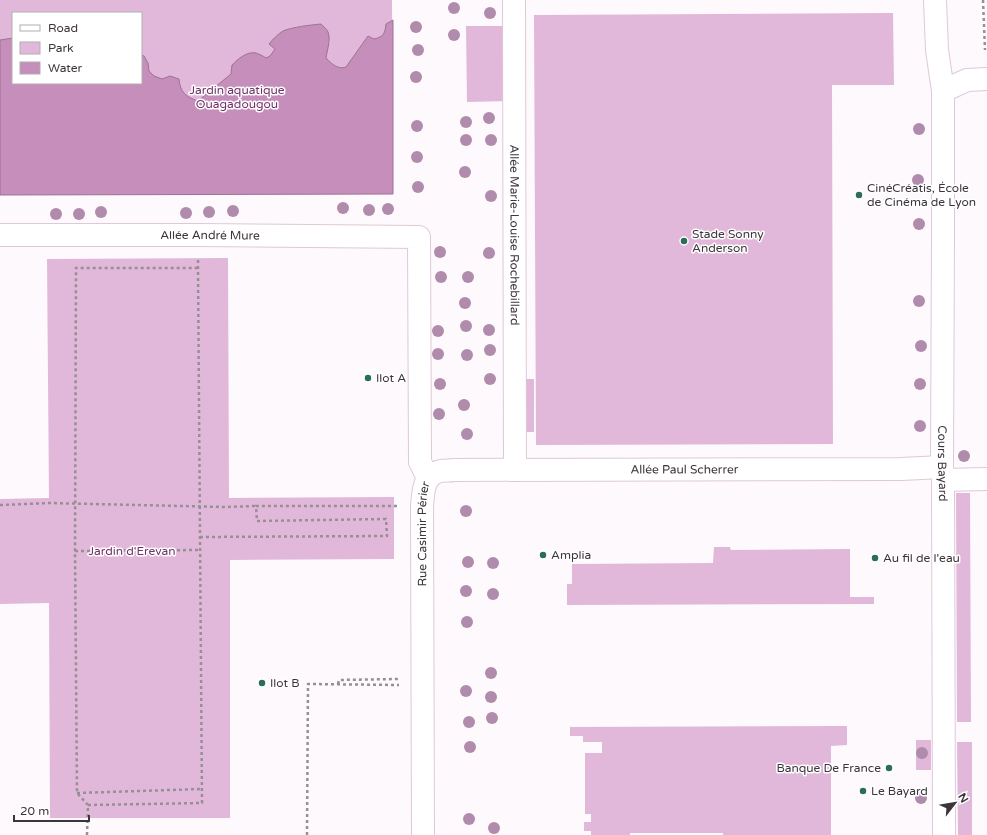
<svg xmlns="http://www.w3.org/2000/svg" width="987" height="835" font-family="'Varela Round',sans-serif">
<rect width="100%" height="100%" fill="#fdf9fc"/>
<g fill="#e1b8d9" fill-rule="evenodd">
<path d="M0 0H392L393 194 0 195ZM13 13H141V83H13Z"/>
<polygon points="893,13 894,85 832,85 833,444 536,445 534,15"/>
<polygon points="466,26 509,26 510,101 467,102"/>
<polygon points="228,258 229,498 394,497 394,559 230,560 230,818 50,818 49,603 0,604 0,499 49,498 47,259"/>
<polygon points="521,379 534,379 534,432 522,432"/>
<polygon points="956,493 970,493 971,722 957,722"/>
<polygon points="714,547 730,547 731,550 850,549 850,597 874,597 874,604 567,605 567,584 572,584 572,564 713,563"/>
<polygon points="570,726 571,727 847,726 847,745 831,746 831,835 723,835 723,833 630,833 630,835 591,835 591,831 584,831 584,822 591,822 591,814 585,814 585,753 602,753 602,742 583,742 583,736 570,736"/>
<rect x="916" y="740" width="15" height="30"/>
<polygon points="957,742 972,742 972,835 958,835"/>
</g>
<path fill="#c58ebb" stroke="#9c7395" d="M393 20V194L0 195V40L13 38V83H141V55L144 56 148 63 149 71 154 76 162 79 170 76 179 79C180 92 186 97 198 101L204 96 231 74 232 65C238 59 247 51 256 53 259 54 263 56 266 58L270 56 275 49 269 44C273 39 278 34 283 31 293 27 310 25 321 24 323 26 327 29 328 32 331 39 327 51 326 58 332 64 338 70 346 67L368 36 374 39C384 37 385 33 386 24Z"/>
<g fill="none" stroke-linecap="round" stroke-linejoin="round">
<g stroke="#ddc9d9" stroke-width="24">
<g id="minor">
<path id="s1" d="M514 0 515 470"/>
<path id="s2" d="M935 0 937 50 943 91V237L942 467 943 480 944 835"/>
<polyline points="943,91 967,80 987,79"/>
<path id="s3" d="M0 235H196L419 237 420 462 428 478"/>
<polyline points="943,480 987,479"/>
<path id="s4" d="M423 835 422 507C423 493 423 474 441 471 445 470 449 471 453 470L901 469 942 467"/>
</g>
</g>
<g stroke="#969095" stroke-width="2.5" stroke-dasharray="3 3" stroke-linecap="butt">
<polyline points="983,0 985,50"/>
<polyline points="0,505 49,503 226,507 255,506"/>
<polyline points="200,537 387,536 386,519 257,521 256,506 398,506"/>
<polyline points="75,551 199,550"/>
<polyline points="338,684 339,680 399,679"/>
<polyline points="77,793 202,789"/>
<polyline points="88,805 202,803 198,268 198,258"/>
<polyline points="87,835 88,805 77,793 75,551 76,268 198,268"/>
<polyline points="307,835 308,684 399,685"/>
</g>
<use href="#minor" stroke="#fff" stroke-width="22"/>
</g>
<g fill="#b18bac">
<circle cx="454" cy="8" r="6"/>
<circle cx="490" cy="13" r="6"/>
<circle cx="416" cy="27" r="6"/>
<circle cx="454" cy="35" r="6"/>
<circle cx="418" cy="50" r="6"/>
<circle cx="416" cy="77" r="6"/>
<circle cx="489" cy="118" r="6"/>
<circle cx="466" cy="122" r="6"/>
<circle cx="417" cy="126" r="6"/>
<circle cx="919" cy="129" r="6"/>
<circle cx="466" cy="140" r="6"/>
<circle cx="491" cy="140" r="6"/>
<circle cx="417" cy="157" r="6"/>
<circle cx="465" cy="172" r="6"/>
<circle cx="918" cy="180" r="6"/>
<circle cx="418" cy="187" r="6"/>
<circle cx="491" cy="196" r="6"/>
<circle cx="343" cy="208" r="6"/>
<circle cx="388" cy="209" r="6"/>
<circle cx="369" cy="210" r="6"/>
<circle cx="233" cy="211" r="6"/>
<circle cx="101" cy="212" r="6"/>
<circle cx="209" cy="212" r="6"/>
<circle cx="186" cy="213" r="6"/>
<circle cx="56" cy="214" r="6"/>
<circle cx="79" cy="214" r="6"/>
<circle cx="919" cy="224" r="6"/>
<circle cx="440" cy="252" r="6"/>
<circle cx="489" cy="253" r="6"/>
<circle cx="441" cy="277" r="6"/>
<circle cx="468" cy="277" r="6"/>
<circle cx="919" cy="301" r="6"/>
<circle cx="465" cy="303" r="6"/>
<circle cx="466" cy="326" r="6"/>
<circle cx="489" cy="330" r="6"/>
<circle cx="438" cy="331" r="6"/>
<circle cx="921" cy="346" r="6"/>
<circle cx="490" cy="350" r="6"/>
<circle cx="438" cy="354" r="6"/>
<circle cx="467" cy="355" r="6"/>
<circle cx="490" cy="379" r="6"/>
<circle cx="440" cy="384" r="6"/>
<circle cx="920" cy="384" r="6"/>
<circle cx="464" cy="405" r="6"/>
<circle cx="439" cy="414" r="6"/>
<circle cx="920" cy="426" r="6"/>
<circle cx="467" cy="434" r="6"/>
<circle cx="964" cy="456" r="6"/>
<circle cx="466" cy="511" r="6"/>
<circle cx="468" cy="562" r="6"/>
<circle cx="493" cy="563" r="6"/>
<circle cx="466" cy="591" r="6"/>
<circle cx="493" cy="594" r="6"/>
<circle cx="467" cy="622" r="6"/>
<circle cx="491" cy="673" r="6"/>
<circle cx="466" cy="691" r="6"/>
<circle cx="491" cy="697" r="6"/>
<circle cx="492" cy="718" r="6"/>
<circle cx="469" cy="722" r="6"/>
<circle cx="470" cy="747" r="6"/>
<circle cx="922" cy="753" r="6"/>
<circle cx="921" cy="798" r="6"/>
<circle cx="469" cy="819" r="6"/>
<circle cx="494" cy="828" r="6"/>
</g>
<g fill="#2b6c5a" stroke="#fff" stroke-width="1.5">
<circle cx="859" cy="195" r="4"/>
<circle cx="684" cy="241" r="4"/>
<circle cx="368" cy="378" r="4"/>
<circle cx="543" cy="555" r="4"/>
<circle cx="875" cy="558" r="4"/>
<circle cx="262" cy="683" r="4"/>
<circle cx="889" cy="768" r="4"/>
<circle cx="863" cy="791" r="4"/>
</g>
<g text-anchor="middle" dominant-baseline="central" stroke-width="3" stroke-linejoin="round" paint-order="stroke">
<g font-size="12" fill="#73316a" stroke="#fff">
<text x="237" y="90">Jardin aquatique<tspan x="237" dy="14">Ouagadougou</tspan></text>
<text x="132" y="551">Jardin d'Erevan</text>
</g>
<g font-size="12" fill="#3d353c" stroke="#fff" text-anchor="start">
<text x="867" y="188">CinéCréatis, École<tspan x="867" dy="14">de Cinéma de Lyon</tspan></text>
<text x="692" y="234">Stade Sonny<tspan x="692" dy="14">Anderson</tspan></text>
<text x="376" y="378">Ilot A</text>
<text x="551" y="555">Amplia</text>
<text x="883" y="558">Au fil de l'eau</text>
<text x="270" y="683">Ilot B</text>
<text x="881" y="768" text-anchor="end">Banque De France</text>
<text x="871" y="791">Le Bayard</text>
</g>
<g font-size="12" fill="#3d353c" stroke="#fff">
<text stroke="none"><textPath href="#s3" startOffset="210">Allée André Mure</textPath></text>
<text stroke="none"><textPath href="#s1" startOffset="235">Allée Marie-Louise Rochebillard</textPath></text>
<text stroke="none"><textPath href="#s2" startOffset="464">Cours Bayard</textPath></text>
<text stroke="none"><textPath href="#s4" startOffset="616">Allée Paul Scherrer</textPath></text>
<text stroke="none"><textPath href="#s4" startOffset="301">Rue Casimir Périer</textPath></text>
</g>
</g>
<rect x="12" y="12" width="130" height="72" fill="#ffffff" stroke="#b1aeb1"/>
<rect x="20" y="25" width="20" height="6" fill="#ffffff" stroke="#b1aeb1"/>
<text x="48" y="32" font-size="12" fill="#3d353c">Road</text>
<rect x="20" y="42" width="20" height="12" fill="#e1b8d9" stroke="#b1aeb1"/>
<text x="48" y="52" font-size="12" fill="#3d353c">Park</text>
<rect x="20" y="62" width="20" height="12" fill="#c58ebb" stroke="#b1aeb1"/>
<text x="48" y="72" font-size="12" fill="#3d353c">Water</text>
<g transform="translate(955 803) rotate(59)" stroke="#ffffff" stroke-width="3" paint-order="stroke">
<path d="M0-3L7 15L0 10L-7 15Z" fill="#3d353c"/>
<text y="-6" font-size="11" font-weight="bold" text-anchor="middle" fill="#3d353c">N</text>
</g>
<path d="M14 815v6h75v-6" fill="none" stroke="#3d353c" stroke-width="2"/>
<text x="20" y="815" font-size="12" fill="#3d353c" stroke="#ffffff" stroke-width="3" paint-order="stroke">20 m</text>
</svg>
